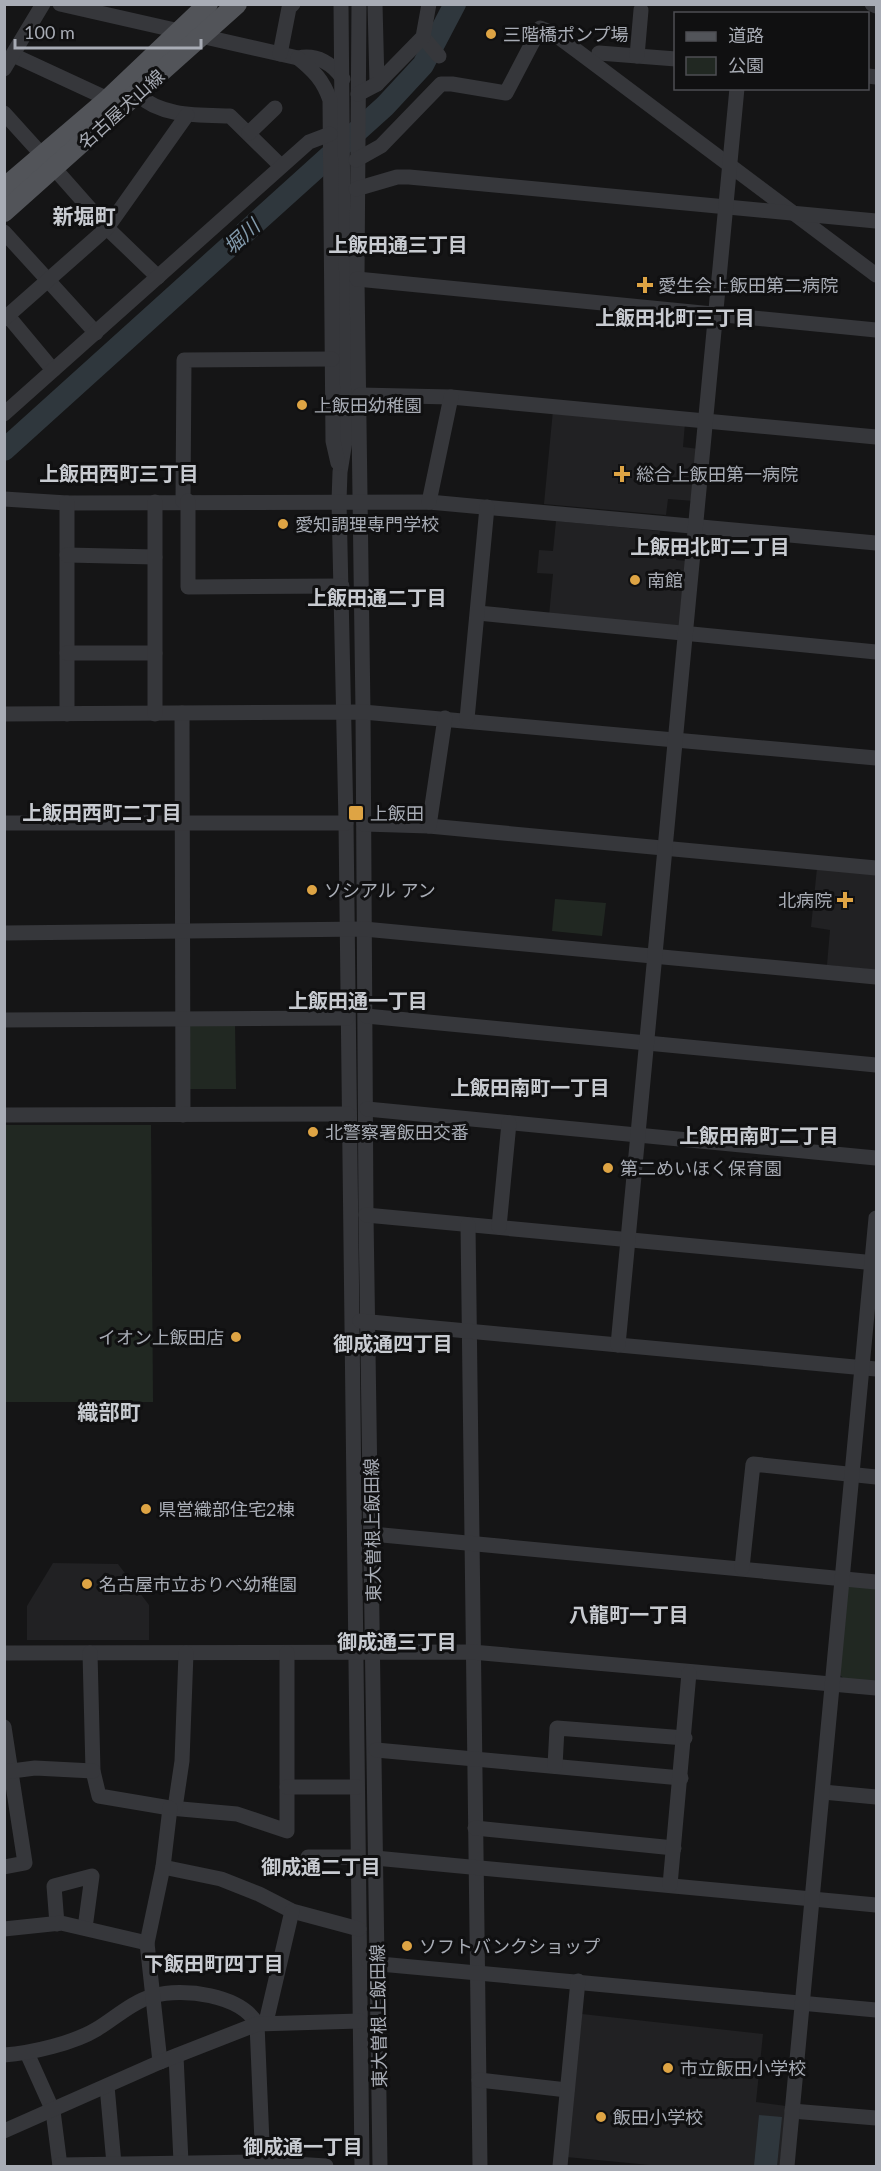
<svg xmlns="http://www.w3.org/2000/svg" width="881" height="2171" font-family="Lato,'Noto Sans JP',sans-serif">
<rect width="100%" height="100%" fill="#151516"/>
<g fill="#212123">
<polygon points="553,410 685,423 683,447 699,449 694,501 668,499 666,515 544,504"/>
<polygon points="556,521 660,531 658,549 677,551 676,560 687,561 681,629 549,616 553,574 537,573 539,550 553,551"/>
<polygon points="817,868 876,873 876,970 827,965 830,930 811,927"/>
<polygon points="53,1563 118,1564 149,1605 149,1640 27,1640 27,1606"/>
<polygon points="582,2014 763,2034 756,2102 786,2106 780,2166 660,2166 566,2157"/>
</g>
<g fill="#212822">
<polygon points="555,899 606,903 602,936 552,931"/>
<polygon points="187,1023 235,1023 236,1089 187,1089"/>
<polygon points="5,1125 151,1125 153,1402 5,1402"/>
<polygon points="851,1586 876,1589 876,1682 844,1679 840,1675 847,1588"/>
</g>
<polygon fill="#2f373d" points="759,2115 782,2117 777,2166 754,2166"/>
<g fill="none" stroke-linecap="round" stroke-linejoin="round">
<polyline stroke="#2f373d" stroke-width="22" points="4,450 385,106 423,65 455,4"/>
<g stroke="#36373b" stroke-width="15">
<path d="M60 4 298 58C317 54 333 64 343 79"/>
<polyline points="341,4 345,441 340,472 339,501 346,823 362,2166"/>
<polyline points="359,4 357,279 363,712 366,1215 380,2166"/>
<polyline points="375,4 377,84"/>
<polyline points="872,4 876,6"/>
<polyline points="423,37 439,56"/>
<polyline points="599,53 676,59"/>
<polyline points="280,54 289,8 293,4"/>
<polyline points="13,55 108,99"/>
<polyline points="637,56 641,10"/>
<path d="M298 58C314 71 323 80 330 100L333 441 338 463"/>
<polyline points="4,69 43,4"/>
<polyline points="868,76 876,77"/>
<path d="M137 94C161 117 199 115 230 116L281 166"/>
<polyline points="358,94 377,84 423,37 429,4"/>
<polyline points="4,113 42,155"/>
<polyline points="249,133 275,108"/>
<polyline points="356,160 381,146 441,84 452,84 506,93 540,28 553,33 584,56 876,275"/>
<polyline points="54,168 107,228 158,277"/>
<polyline points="356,189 397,177 409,177 876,221"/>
<polyline points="4,232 96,333"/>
<polyline points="357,279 876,330"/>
<polyline points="8,316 53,370"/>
<polyline points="4,319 107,228 187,115"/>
<polyline points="360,395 451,397 876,437"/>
<polyline points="4,414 309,142 330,134"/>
<polyline points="4,499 67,503 429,502 876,543"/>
<polyline points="183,501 184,360 332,359"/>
<polyline points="188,501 188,587 342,586"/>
<polyline points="429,502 451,397"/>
<polyline points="67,503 67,714"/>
<polyline points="67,555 155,557"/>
<polyline points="478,613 876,652"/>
<polyline points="67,653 155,653"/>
<polyline points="182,713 183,1115"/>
<polyline points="4,714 363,712 876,758"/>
<polyline points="155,714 155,502"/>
<polyline points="467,719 487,507"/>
<polyline points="4,823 346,823"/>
<polyline points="364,824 429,826 876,868"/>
<polyline points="429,826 445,718"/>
<polyline points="4,933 364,929 876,977"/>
<polyline points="366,1016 876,1065"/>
<polyline points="4,1020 347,1018"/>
<polyline points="367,1109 876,1158"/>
<polyline points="4,1115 348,1114"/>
<polyline points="366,1215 876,1263"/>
<polyline points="468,1225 480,2166"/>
<polyline points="499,1227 509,1123"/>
<polyline points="360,1321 876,1369"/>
<polyline points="618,1345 737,88"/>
<polyline points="372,1534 876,1582"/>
<polyline points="742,1568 753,1464 876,1477"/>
<polyline points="4,1653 472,1652 876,1688"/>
<polyline points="90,1653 93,1771 99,1796 170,1808 237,1814 287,1831 287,1653"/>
<polyline points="4,1727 25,1863 4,1867"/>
<polyline points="376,1750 681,1778"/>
<polyline points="555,1766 557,1728 685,1738"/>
<polyline points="4,1772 35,1768 93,1771"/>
<polyline points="287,1787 357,1787"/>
<polyline points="823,1792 876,1797"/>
<polyline points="175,1808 182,1761 186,1653"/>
<polyline points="475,1828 674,1848"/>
<polyline points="308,1857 357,1857"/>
<polyline points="375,1858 876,1905"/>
<polyline points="163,1867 221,1879 259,1894 292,1911 359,1929"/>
<polyline points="670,1885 689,1673"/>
<polyline points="57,1924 54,1886 92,1876 85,1928"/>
<polyline points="4,1929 61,1923 147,1943"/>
<polyline points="369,1963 876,2010"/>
<polyline points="266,2022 292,1911"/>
<polyline points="27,2053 53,2111 60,2166"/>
<path d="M4 2055C32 2053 74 2043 97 2029 115 2018 132 2002 153 1996 183 1987 241 1995 257 2024L263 2166"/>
<polyline points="176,2056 181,2162"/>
<polyline points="160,2062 147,1943 163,1867 170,1808"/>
<polyline points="479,2080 567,2090"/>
<polyline points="107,2086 114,2164"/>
<polyline points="792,2111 876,2118"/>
<polyline points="4,2131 160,2062 257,2024 360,2021"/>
<polyline points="60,2165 263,2162 326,2166"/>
<polyline points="560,2166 578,1981"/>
<polyline points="787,2166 876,1218"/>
</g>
<g stroke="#525459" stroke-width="20">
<polyline points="4,188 108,99 208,4"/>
<polyline points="4,212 237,4"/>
</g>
</g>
<g fill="#dea444" stroke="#101011" stroke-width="2">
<circle cx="491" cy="34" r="6"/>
<path d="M642 276h6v6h6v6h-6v6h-6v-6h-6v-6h6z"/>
<circle cx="302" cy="405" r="6"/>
<path d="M619 465h6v6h6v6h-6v6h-6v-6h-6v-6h6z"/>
<circle cx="283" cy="524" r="6"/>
<circle cx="635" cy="580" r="6"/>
<rect x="348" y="805" width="16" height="16" rx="3"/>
<circle cx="312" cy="890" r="6"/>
<path d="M842 891h6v6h6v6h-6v6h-6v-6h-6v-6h6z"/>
<circle cx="313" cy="1132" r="6"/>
<circle cx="608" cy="1168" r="6"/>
<circle cx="236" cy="1337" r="6"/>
<circle cx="146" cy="1509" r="6"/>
<circle cx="87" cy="1584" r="6"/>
<circle cx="407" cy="1946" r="6"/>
<circle cx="668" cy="2068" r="6"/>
<circle cx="601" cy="2117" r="6"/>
</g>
<g text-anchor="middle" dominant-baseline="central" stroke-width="6" stroke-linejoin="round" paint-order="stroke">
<g font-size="18" fill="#a8acb5" stroke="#101011" text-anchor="start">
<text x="503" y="34">三階橋ポンプ場</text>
<text x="658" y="285">愛生会上飯田第二病院</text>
<text x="314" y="405">上飯田幼稚園</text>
<text x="636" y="474">総合上飯田第一病院</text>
<text x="295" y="524">愛知調理専門学校</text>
<text x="647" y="580">南館</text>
<text x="370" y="813">上飯田</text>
<text x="324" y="890">ソシアル アン</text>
<text x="832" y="900" text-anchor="end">北病院</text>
<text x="325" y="1132">北警察署飯田交番</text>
<text x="620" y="1168">第二めいほく保育園</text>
<text x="224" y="1337" text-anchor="end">イオン上飯田店</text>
<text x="158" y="1509">県営織部住宅2棟</text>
<text x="99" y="1584">名古屋市立おりべ幼稚園</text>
<text x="419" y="1946">ソフトバンクショップ</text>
<text x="680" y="2068">市立飯田小学校</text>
<text x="613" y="2117">飯田小学校</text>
</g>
<g font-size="18" fill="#a8acb5" stroke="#101011">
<text transform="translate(121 109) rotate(-42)">名古屋犬山線</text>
<text transform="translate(372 1530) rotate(-91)">東大曽根上飯田線</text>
<text transform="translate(378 2016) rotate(-91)">東大曽根上飯田線</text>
</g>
<g font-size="20" font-style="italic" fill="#829aac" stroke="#101011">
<text transform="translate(241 236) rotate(-42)">堀川</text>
</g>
<g font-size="20" font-weight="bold" fill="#c8cbd1" stroke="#101011">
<text x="398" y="244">上飯田通三丁目</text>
<text x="675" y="317">上飯田北町三丁目</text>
<text x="119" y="473">上飯田西町三丁目</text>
<text x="710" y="546">上飯田北町二丁目</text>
<text x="377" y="597">上飯田通二丁目</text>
<text x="102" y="812">上飯田西町二丁目</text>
<text x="358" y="1000">上飯田通一丁目</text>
<text x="530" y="1087">上飯田南町一丁目</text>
<text x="759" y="1135">上飯田南町二丁目</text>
<text x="393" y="1343">御成通四丁目</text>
<text x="629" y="1614">八龍町一丁目</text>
<text x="397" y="1641">御成通三丁目</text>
<text x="321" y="1866">御成通二丁目</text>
<text x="214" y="1963">下飯田町四丁目</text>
<text x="303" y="2146">御成通一丁目</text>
</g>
<g font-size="21" font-weight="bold" fill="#c8cbd1" stroke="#101011">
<text x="84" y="215">新堀町</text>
<text x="109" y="1411">織部町</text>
</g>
</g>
<rect width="881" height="2171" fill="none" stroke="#a8acb5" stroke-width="12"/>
<rect x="674" y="12" width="195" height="78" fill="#101011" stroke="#4d4e53" stroke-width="1.5"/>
<rect x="686" y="32" width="30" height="9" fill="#525459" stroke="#4d4e53" stroke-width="1.5"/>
<text x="728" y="42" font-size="18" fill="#a8acb5">道路</text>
<rect x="686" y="57" width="30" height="18" fill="#212822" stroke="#4d4e53" stroke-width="1.5"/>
<text x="728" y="72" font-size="18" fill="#a8acb5">公園</text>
<path d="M15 39v9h186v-9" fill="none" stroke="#a8acb5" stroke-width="3"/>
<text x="24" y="39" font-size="18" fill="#a8acb5" stroke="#101011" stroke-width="4.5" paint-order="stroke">100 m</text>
</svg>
